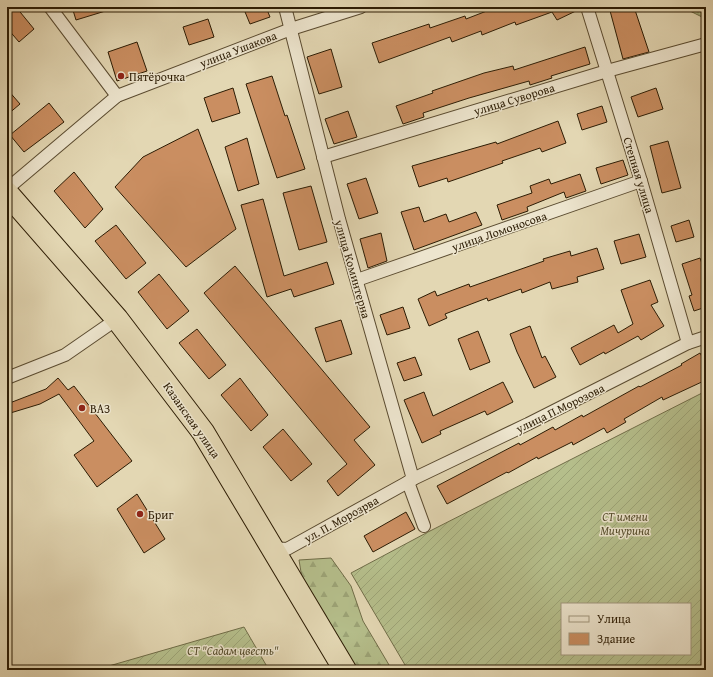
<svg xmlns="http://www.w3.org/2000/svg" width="713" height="677" font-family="'Gentium Book Plus',serif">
<defs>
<pattern id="forest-firs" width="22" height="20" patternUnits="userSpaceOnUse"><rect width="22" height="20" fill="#b5be8b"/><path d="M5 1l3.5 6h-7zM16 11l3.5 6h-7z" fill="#9ca376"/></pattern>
<pattern id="garden-furrows" width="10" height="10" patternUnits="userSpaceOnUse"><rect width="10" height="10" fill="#b5be8b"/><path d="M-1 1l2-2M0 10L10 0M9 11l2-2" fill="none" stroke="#9ca376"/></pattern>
</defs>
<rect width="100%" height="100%" fill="#e3d7b3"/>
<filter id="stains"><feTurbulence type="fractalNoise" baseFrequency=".005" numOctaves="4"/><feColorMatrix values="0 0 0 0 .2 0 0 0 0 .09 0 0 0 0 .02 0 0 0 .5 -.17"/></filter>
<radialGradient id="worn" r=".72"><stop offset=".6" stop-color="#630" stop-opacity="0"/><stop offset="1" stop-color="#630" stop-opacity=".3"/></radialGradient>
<g fill="url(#forest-firs)" stroke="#706d48">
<polygon points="682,7 706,7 706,19"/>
<polygon points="331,558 351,586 363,621 392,670 352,670 304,590 299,560"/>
</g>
<g fill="url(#garden-furrows)" stroke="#706d48" fill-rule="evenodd">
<path d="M706 391V670H408L351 573 428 532ZM562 604H690V654H562Z"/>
<polygon points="244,627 269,670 95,670"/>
</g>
<g fill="#ca8e61" stroke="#2c1c04">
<polygon points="7,7 16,7 34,29 19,42 7,28"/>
<polygon points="72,7 112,7 112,9 76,20"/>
<polygon points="243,7 266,7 270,17 250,24"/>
<polygon points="497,7 580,7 580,9 557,20 552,12 516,25 515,22 482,35 481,31 452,42 450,37 379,63 372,43 429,24 430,28 465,16 466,19"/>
<polygon points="609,7 634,7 649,52 623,59"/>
<polygon points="208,19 214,37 189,45 183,27"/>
<polygon points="137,42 147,71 117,81 108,52"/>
<polygon points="585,47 590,64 551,76 552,78 530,85 529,81 469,98 423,113 424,117 403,124 396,106 433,93 432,91 484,73 513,66 514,70"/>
<polygon points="331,49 342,87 319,94 307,57"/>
<polygon points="272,76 285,116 287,115 305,169 277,178 246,84"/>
<polygon points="233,88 240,113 212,122 204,98"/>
<polygon points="656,88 663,109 638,117 631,97"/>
<polygon points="7,89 20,104 7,115"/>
<polygon points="49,103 64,122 24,152 10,135"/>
<polygon points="602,106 607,122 582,130 577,114"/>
<polygon points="348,111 357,137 334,144 325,119"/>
<polygon points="558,121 566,143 542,152 540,148 502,161 503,163 448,182 447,178 419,187 412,166 496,142 497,144"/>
<polygon points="198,129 236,229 186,267 115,187 143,157"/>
<polygon points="247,138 259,184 238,191 225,147"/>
<polygon points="668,141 681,188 662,193 650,146"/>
<polygon points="623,160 628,175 601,184 596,168"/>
<polygon points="74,172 103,209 85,228 54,191"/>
<polygon points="580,174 586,191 566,198 564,192 527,207 528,211 502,220 497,205 532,193 530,186 549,179 551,184"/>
<polygon points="366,178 378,213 359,219 347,184"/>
<polygon points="311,186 327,242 299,250 283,193"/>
<polygon points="263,199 284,276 327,262 334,284 294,297 291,289 267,297 241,205"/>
<polygon points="419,207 424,222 446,214 449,222 476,212 482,225 414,250 401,212"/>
<polygon points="689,220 694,237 676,242 671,226"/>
<polygon points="116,225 146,263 126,279 95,241"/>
<polygon points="381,233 387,261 368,268 360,239"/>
<polygon points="639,234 646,257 621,264 614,241"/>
<polygon points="597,248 604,269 577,277 578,282 552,289 550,282 522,293 521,289 488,301 487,298 445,314 447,318 429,326 418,299 435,291 437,296 469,284 470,287 544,261 543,259 570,251 571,256"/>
<polygon points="700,258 706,275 706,307 694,311 689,296 692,295 682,264"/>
<polygon points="235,266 370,427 354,440 375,465 338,496 327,481 347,464 204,293"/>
<polygon points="159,274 189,311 167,329 138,292"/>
<polygon points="650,280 658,302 651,305 664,326 641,340 638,336 605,354 604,352 580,365 571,348 614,325 618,333 633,324 621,290"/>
<polygon points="403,307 410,328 387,335 380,315"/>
<polygon points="341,320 352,354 326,362 315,328"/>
<polygon points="530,326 542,358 545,356 556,377 534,388 517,352 510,334"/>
<polygon points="197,329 226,365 209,379 179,343"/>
<polygon points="478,331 490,362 470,370 458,339"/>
<polygon points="700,353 706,364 706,380 663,400 662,397 624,419 626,422 607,433 604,428 573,445 572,442 538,459 537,457 508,473 507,472 447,504 437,486 519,443 520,445 553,427 555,430 582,415 583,417 639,386 640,387 682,365 681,364"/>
<polygon points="415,357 422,375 404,381 397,363"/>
<polygon points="58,378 68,390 74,386 132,461 97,487 74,455 94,441 59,394 40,404 7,414 7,404 46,389"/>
<polygon points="240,378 268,415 251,431 221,395"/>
<polygon points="503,382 513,402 487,415 485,411 440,431 441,434 422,443 404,400 424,392 433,416"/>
<polygon points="283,429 312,464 291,481 263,447"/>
<polygon points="137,494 165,539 144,553 117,509"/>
<polygon points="406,512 415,529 373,552 364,536"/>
</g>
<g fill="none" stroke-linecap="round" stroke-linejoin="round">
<g stroke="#5a4b30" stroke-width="14">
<g id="street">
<polyline points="50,7 117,96"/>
<polyline points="285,7 339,219 413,479 408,482 424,526"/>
<polyline points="587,7 641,181 688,343"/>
<polyline points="323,157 607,71 706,44"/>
<polyline points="7,189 117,96 291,29 361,7"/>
<polyline points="357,280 641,181"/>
<polyline points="7,378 65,355 117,319"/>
<polyline points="413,479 528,424 688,343 706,337"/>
<polyline points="272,548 287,549 408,482"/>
</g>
</g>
<g stroke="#2c1c04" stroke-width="24">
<polyline id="highway" points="7,193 117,319 203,432 345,670"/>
</g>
<use href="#street" stroke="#ede5ce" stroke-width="12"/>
<use href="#highway" stroke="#e3d7b3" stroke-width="22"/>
</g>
<g fill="#8f2418" stroke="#ede5ce" stroke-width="1.5">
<circle cx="121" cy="76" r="4"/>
<circle cx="82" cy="408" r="4"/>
<circle cx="140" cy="514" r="4"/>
</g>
<g text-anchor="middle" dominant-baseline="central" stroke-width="3" stroke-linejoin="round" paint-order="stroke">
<g font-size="12" fill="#2c1c04" stroke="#ede5ce">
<text transform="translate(238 49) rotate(-21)">улица Ушакова</text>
<text transform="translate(514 99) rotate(-17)">улица Суворова</text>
<text transform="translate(639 175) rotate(73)">Степная улица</text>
<text transform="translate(499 231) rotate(-19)">улица Ломоносова</text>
<text transform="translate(353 269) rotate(74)">улица Коминтерна</text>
<text transform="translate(560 408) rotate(-26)">улица П.Морозова</text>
<text transform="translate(192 420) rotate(55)">Казанская улица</text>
<text transform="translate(341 519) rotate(-29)">ул. П. Морозрва</text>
</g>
<g font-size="12" fill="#2c1c04" stroke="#ede5ce" text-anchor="start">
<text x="129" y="76">Пятёрочка</text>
<text x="90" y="408">ВАЗ</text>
<text x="148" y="514">Бриг</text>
</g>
<g font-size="12" font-style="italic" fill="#554d2c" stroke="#ede5ce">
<text x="625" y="516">СТ имени<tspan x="625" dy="14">Мичурина</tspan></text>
<text x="233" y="650">СТ "Садам цвесть"</text>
</g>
</g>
<rect width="713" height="677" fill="none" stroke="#e3d7b3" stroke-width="24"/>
<rect x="8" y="8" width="697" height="661" fill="none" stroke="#2c1c04" stroke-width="2"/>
<rect x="12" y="12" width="689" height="653" fill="none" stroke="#2c1c04"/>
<rect x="561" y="603" width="130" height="52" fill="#ede5ce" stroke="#a0957d"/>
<rect x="569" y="616" width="20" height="6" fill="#ede5ce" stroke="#a0957d"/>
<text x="597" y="623" font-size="12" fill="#2c1c04">Улица</text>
<rect x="569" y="633" width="20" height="12" fill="#ca8e61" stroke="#a0957d"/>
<text x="597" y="643" font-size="12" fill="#2c1c04">Здание</text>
<rect width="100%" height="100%" filter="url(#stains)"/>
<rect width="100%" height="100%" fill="url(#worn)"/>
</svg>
